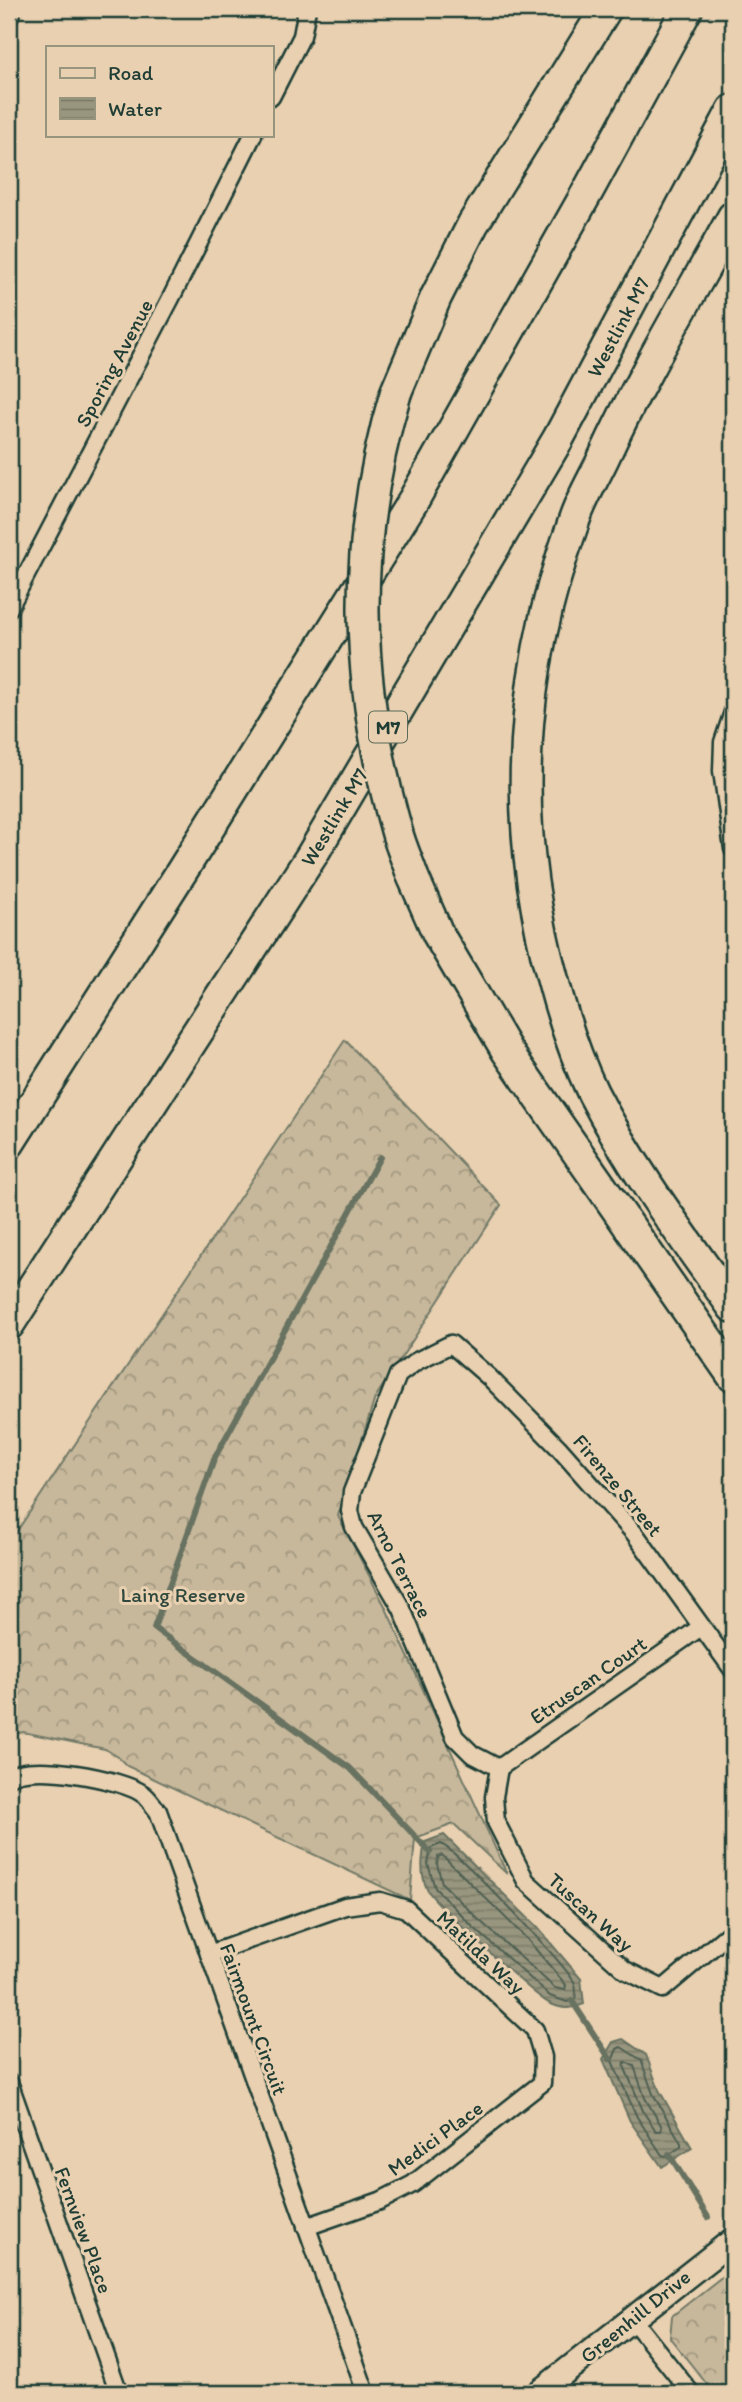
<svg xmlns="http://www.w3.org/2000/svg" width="742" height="2402" font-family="Itim,sans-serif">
<defs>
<pattern id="forest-crowns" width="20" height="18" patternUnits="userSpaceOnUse" patternTransform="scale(1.75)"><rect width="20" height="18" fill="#c7b89b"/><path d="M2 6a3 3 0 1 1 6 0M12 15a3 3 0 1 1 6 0" fill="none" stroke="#a1977f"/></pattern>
<pattern id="water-rules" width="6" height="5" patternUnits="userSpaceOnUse" patternTransform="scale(1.75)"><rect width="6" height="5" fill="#99967f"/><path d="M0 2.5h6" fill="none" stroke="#7c7c69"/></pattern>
</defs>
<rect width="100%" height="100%" fill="#e8d0b0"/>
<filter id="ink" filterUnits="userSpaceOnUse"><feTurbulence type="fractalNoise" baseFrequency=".0143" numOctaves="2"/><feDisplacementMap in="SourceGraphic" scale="14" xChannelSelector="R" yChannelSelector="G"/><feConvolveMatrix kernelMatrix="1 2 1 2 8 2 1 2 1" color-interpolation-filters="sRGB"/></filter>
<g filter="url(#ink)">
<g fill="url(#forest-crowns)" stroke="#737a68" stroke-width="2">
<polygon points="345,1040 501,1205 375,1398 338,1516 385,1606 507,1874 454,1824 415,1838 410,1900 127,1766 118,1757 105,1749 23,1732 9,1736 9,1543"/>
<polygon points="733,2268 733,2393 714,2393 670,2338 672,2316"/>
</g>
<g fill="url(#water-rules)" stroke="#687261" stroke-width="2">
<path d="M444 1835 538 1928 581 1979 584 2004C570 2009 563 2010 549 2003 535 1996 432 1901 427 1889 420 1873 422 1858 425 1842Z"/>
<polygon points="623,2039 646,2055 659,2090 692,2148 662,2167 630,2121 603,2059 613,2042"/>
</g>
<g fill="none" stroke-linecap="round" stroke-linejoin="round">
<g stroke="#506152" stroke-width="2">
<path d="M441 1844C458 1852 569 1968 575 1984 576 1989 576 1995 575 1999L567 2002 550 1996 472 1926 435 1888 428 1864 431 1848Z"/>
<polygon points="442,1855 527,1939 566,1985 565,1990 555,1988 478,1919 442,1883 437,1864 438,1857"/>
<polygon points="621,2047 641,2060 653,2094 681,2143 681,2147 666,2156 662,2155 637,2117 612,2061 617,2049"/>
<polygon points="625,2062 634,2066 645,2098 662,2127 661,2131 656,2131 644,2113 624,2066"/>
</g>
<g stroke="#687261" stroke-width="6">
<polyline points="380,1157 215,1457 154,1628 350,1768 430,1852"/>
<polyline points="572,2001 610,2059"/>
<polyline points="669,2154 708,2217"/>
</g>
<g stroke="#1f3d34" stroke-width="21">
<g id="street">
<polyline points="9,17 13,9"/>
<polyline points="271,97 302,36 307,9"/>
<polyline points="9,608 172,296 253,135"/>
<polyline points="733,712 723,742 722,771 733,849"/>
<polyline points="499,1768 472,1754 455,1737 402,1609 354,1527 350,1511 352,1492 398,1375 417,1361 451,1344 490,1378 558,1447 635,1534 733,1670"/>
<polyline points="499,1768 494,1797 496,1822 526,1881 625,1970 663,1989 733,1930"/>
<polyline points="499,1768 701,1627"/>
<path d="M9 1778C28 1761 123 1779 143 1794 149 1798 153 1806 158 1811L366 2393"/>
<polyline points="209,1954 345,1906 380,1901 406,1909 535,2030 543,2057 542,2083 413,2184 380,2201 306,2227"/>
<polyline points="9,2082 119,2393"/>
<polyline points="632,2319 691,2393"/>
</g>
</g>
<g stroke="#1f3d34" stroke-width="28">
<polyline id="secondary" points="538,2393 733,2240"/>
</g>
<g stroke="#1f3d34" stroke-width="35">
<g id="highway">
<path d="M733 217C689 297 641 376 603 459 593 480 580 501 573 524 518 675 510 825 553 980 563 1018 576 1058 593 1093 632 1169 684 1238 733 1307"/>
<polyline points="396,392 436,297 473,224 606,9"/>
<polyline points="413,877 438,934 507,1051 733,1376"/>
<polyline points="9,1143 182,871 413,501 589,189 687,9"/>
<polyline points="9,1324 312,855 558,439 733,110"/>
</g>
</g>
<use href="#street" stroke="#e8d0b0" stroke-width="16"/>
<use href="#secondary" stroke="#e8d0b0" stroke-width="23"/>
<use href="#highway" stroke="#e8d0b0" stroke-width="30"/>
<g stroke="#1f3d34" stroke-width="35" stroke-linecap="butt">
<path id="highway-bridge" d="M396 392C351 542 354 681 397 832 401 847 408 862 413 877"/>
</g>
<use href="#highway-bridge" stroke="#e8d0b0" stroke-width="30"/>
</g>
</g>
<g text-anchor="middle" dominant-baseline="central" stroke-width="6" stroke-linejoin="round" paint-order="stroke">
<rect fill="#e8d0b0" stroke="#5b6959" stroke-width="2" x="369" y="711.5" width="38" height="31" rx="5"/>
<g font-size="19" font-weight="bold" fill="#1f3d34">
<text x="388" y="727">M7</text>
</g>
<g font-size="21" fill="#1f3d34" stroke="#e8d0b0">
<text transform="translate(618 327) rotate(-62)">Westlink M7</text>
<text transform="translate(114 363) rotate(-62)">Sporing Avenue</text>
<text transform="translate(334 817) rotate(-59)">Westlink M7</text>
<text transform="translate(618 1485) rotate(50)">Firenze Street</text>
<text transform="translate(400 1564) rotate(63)">Arno Terrace</text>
<text transform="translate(588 1680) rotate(-35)">Etruscan Court</text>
<text transform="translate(591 1912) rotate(42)">Tuscan Way</text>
<text transform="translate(481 1952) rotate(43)">Matilda Way</text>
<text transform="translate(254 2019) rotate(70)">Fairmount Circuit</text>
<text transform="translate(435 2138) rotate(-36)">Medici Place</text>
<text transform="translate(84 2230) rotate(70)">Fernview Place</text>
<text transform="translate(635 2316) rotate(-39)">Greenhill Drive</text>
</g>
<g font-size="21" fill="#30493e" stroke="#e8d0b0">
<text x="183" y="1594">Laing Reserve</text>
</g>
</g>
<rect width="742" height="2402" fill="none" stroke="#e8d0b0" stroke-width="35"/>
<rect x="18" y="18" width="707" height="2367" fill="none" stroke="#1f3d34" stroke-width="2.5" filter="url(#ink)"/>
<rect x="46" y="46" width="228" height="91" fill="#e8d0b0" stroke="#98957e" stroke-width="2"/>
<rect x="60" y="68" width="35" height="10" fill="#e8d0b0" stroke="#98957e" stroke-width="2"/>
<text x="108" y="80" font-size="21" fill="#1f3d34">Road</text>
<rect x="60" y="98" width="35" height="21" fill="url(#water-rules)" stroke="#98957e" stroke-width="2"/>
<text x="108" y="116" font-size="21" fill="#1f3d34">Water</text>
</svg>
